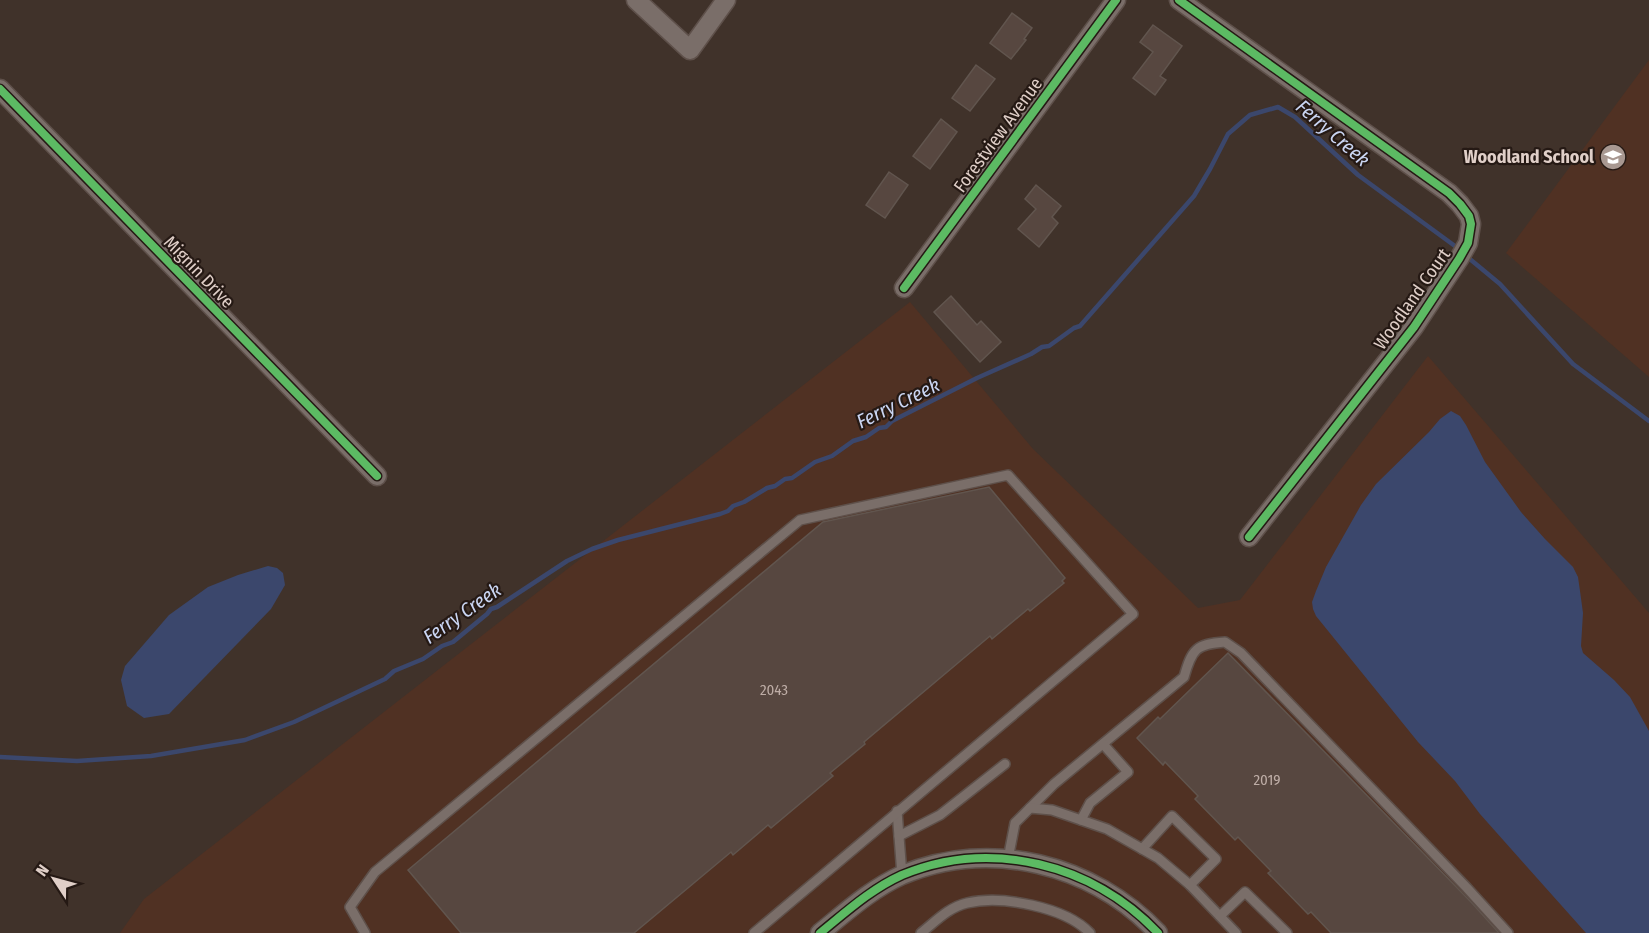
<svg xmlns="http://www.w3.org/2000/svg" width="1649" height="933" font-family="'Fira Sans Condensed',sans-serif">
<rect width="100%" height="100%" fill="#40322a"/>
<g fill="#503123">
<polygon points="1649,60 1649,377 1506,253"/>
<polygon points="910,302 1033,449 1198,608 1240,600 1428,356 1649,613 1649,933 120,933 144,899"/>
</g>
<g fill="#3b476c">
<polygon points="1451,411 1460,416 1466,425 1485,462 1521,512 1545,539 1573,567 1578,577 1580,591 1583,613 1581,646 1583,653 1614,680 1630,697 1649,731 1649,933 1586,933 1480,814 1455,781 1418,742 1316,616 1313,609 1312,602 1316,591 1326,567 1361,505 1376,484 1429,432 1440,419"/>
<polygon points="268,566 277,568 283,573 285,585 271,609 169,714 144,718 127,706 121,680 125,666 169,615 208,587 238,575"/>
</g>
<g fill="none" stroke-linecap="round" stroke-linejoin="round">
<g stroke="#3b476c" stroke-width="4.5">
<polyline points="1465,255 1500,284 1573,364 1649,421"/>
<polyline points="0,757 77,761 151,756 245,740 294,722 385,679 394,671 423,659 442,646 453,642 487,614 491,609 497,607 567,561 592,549 618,540 720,514 728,511 733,506 744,502 767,488 775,486 785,479 792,478 815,462 832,456 853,441 866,437 879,428 886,427 892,421 977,378 1031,354 1042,347 1049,346 1074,328 1080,326 1194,196 1210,169 1228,134 1250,115 1278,107 1295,117 1358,175 1459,249"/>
</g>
</g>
<g fill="#574740" stroke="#61554e" stroke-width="1.5">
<polygon points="1012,13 1032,28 1024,39 1026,40 1011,59 990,43"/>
<polygon points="1153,25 1182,46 1160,76 1166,80 1155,95 1133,78 1153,52 1140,42"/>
<polygon points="976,65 995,79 970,111 952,98"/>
<polygon points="941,119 957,132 930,169 913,156"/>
<polygon points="889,172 908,185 885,218 866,205"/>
<polygon points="1036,185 1061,206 1052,217 1058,223 1039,247 1018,229 1036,209 1025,199"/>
<polygon points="951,296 977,325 981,321 1001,342 980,362 934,312"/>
<polygon points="989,487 1065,578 1062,581 1064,583 1030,611 1028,609 992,639 990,636 864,742 865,744 830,773 833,776 771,828 768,825 733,855 731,852 634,933 461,933 408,870 823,522"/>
<polygon points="1228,653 1471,902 1499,933 1331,933 1311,912 1308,914 1268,873 1271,871 1238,837 1235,840 1195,799 1198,796 1165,762 1163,765 1137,738 1158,717 1160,719"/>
</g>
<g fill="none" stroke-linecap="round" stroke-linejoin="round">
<g stroke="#5e504a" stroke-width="12">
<g id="lane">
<path d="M1030 808 1054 784 1184 677C1192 649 1196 644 1225 642L1241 653 1467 888 1508 933"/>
<polyline points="897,811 902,875"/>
<polyline points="1081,820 1090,803 1128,772 1103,744"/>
<polyline points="899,836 940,815 1005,764"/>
<polyline points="1142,849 1172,816 1216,859 1190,885"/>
<polyline points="1008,859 1015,823 1030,808 1052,810 1107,829 1158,858 1190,885 1236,933"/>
<polyline points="1220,916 1245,892 1287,933"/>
<polyline points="365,933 350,907 375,872 800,520 1008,475 1133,614 754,933"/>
<path d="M921 933C935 922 949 907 967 903 1002 895 1065 907 1090 933"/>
</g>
</g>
<g stroke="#5e504a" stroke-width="21">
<g id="street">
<polyline points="636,0 690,50 726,0"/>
<polyline points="1179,0 1449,193 1460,204 1469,216 1471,224 1468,243 1459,259 1414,327 1249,537"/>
<polyline points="0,89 377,476"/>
<polyline points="904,288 1116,0"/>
<path d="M820 933C846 912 871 889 902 875 991 838 1093 864 1158 933"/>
</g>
</g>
<use href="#lane" stroke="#7a6e69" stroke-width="9"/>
<use href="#street" stroke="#7a6e69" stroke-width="18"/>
<g stroke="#251914" stroke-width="11">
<g id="cycleway">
<polyline points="1179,0 1449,193 1460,204 1469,216 1471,224 1468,243 1459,259 1414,327 1249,537"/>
<polyline points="0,89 377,476"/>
<polyline points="904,288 1116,0"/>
<path d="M820 933C846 912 871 889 902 875 991 838 1093 864 1158 933"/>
</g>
</g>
<use href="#cycleway" stroke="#5cba63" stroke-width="8"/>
</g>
<defs>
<g id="school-disc" transform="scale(1.35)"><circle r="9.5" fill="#a89891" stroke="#251914"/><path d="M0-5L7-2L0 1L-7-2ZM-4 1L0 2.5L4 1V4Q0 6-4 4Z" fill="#fff"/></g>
</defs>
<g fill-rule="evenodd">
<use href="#school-disc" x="1613" y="157"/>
</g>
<g text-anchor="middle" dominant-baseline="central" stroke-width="4.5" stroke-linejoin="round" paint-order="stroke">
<g font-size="15" fill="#beada6">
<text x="774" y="690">2043</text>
<text x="1267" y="780">2019</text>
</g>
<g font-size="18" fill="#e0cfc8" stroke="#251914">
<text transform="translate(998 135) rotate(-54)">Forestview Avenue</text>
<text transform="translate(199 272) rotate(46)">Mignin Drive</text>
<text transform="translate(1412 299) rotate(-55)">Woodland Court</text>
</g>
<g font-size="18" font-weight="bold" fill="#e0cfc8" stroke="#251914" text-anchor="end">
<text x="1594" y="157">Woodland School</text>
</g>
<g font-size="20" font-style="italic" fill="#cad5f2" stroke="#251914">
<text transform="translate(1333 133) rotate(41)">Ferry Creek</text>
<text transform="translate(898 403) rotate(-26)">Ferry Creek</text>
<text transform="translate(462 613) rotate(-35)">Ferry Creek</text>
</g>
</g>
<g transform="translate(54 879) rotate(306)" stroke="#251914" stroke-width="4.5" paint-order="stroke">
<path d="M0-4.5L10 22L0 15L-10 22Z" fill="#e0cfc8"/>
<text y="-9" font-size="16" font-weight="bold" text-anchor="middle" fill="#e0cfc8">N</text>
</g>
</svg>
